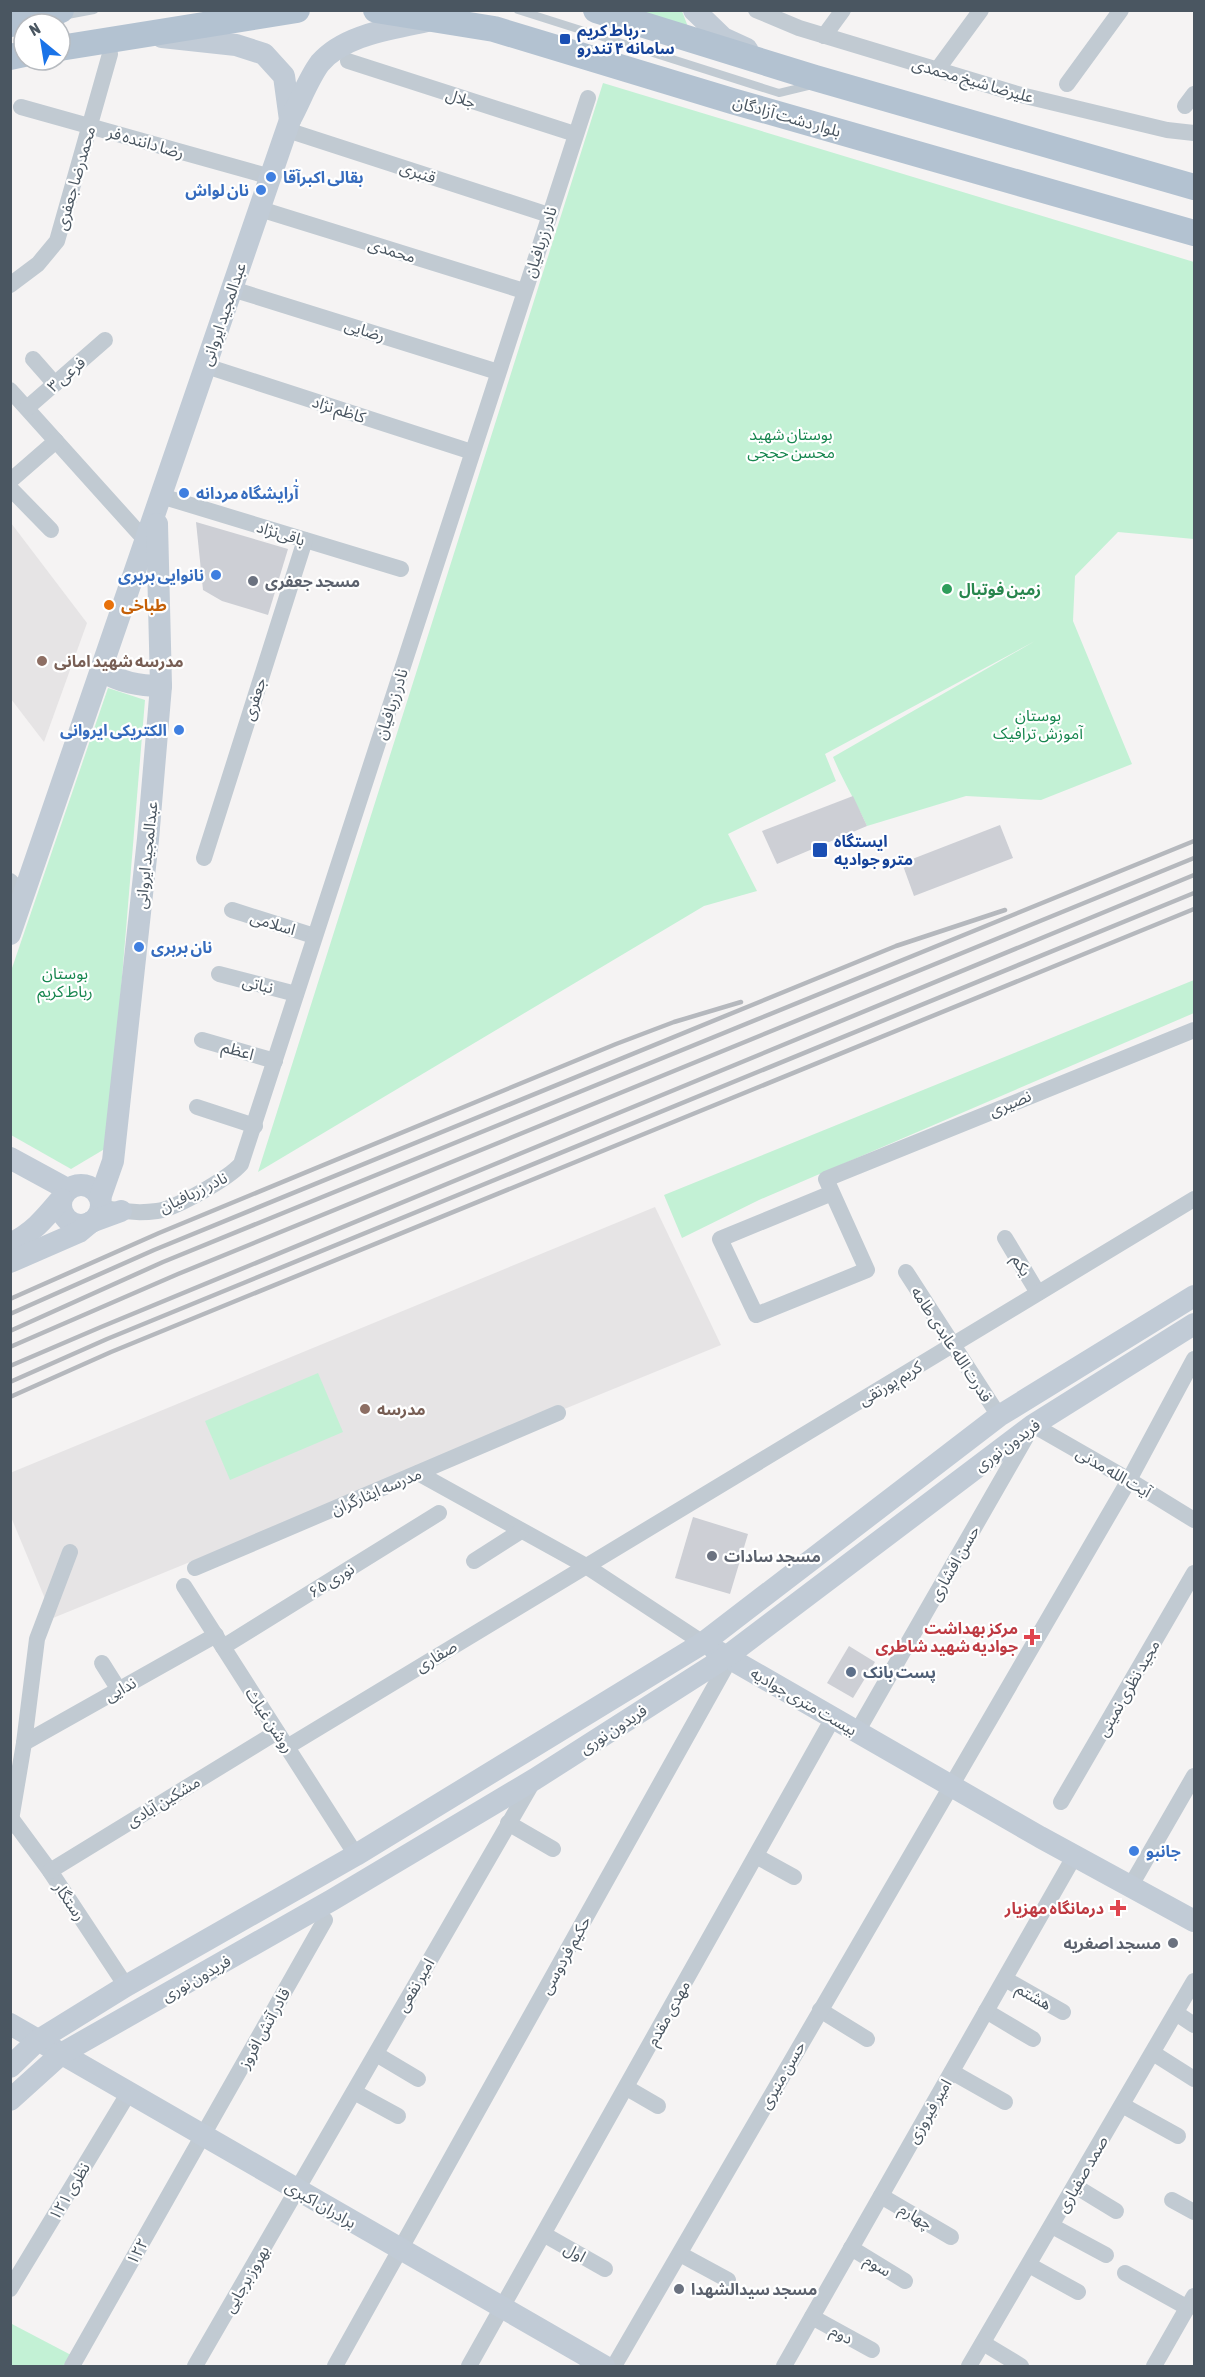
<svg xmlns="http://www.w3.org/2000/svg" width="1205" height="2377" font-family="'Asap Condensed','Noto Sans Arabic',sans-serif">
<rect width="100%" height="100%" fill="#f5f3f3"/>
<g fill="#e6e4e5">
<polygon points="11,523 87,623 44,742 11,699"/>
<polygon points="655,1207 721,1345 53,1618 11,1517 10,1473"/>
</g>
<g fill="#c3f1d5">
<polygon points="630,11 682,11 688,27"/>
<path d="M603 83 1194 262V539L1118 532 1075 576 1073 621 1132 764 1041 800 966 796 867 826C856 802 843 781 833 757L1035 641 825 754 836 781 728 834 757 891 704 906 258 1172Z"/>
<polygon points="108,688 145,700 108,1147 71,1169 11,1135 11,971"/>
<polygon points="1194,980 1194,1013 759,1200 682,1238 664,1195"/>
<polygon points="318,1373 343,1432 230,1480 205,1421"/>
<polygon points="10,2323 71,2355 63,2366 11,2366"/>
</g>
<g fill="#cdcfd5">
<polygon points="196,522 288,549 268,615 222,601 203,590"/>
<polygon points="853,796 867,826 777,864 762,831"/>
<polygon points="1000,825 1013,858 914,896 902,863"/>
<polygon points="693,1517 748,1534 730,1594 675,1578"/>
<polygon points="849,1646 875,1662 853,1698 827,1683"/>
</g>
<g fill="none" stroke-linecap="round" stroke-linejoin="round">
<g stroke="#c1cad2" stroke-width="8">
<polyline points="518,10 779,93 812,85"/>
<polyline points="62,16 94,10"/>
</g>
<g stroke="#c1cad2" stroke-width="16">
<polyline points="756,10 799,28 1021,95 1167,130 1194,133"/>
<polyline points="824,36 843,10"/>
<polyline points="348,61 575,134"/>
<polyline points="937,70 981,10"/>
<polyline points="1067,84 1121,10"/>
<polyline points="1185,106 1194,94"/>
<polyline points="21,107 271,177"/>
<polyline points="287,130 549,215"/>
<polyline points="260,209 524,291"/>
<polyline points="10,285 38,264 57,241 110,54"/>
<polyline points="232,289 498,372"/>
<polyline points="33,359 55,384"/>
<polyline points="206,366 472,452"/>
<polyline points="10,390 146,541"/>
<polyline points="27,408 105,340"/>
<polyline points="10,481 56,441"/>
<polyline points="10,488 51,530"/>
<polyline points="161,496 401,569"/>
<polyline points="204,858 305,540"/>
<polyline points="10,881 24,895"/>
<polyline points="232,910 314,936"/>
<polyline points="219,974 296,994"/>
<polyline points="202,1040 275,1061"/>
<polyline points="197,1107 255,1126"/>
<polyline points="832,1193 720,1239 756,1315 867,1270 826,1179 1194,1030"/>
<path d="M111 1209C125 1212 142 1213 157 1211 175 1209 229 1178 241 1164L588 98"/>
<polyline points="1005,1238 1038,1293"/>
<polyline points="906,1272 999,1416"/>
<polyline points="418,1473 586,1566 703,1643"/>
<polyline points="474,1561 521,1531"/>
<polyline points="195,1568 558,1413"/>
<polyline points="184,1586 356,1855"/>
<polyline points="223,1647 439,1513"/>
<polyline points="102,1663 119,1690"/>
<polyline points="857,1732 1033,1425 1129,1480 1194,1520"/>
<polyline points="24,1743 216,1635"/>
<polyline points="287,1747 1194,1199"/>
<polyline points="1061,1802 1194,1573"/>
<polyline points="11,1818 50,1871 126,1986"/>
<polyline points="508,1823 553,1849"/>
<polyline points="10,1826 24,1743 37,1639 70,1552"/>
<polyline points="756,1856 794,1877"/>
<polyline points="50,1871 277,1732"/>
<polyline points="1130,1887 1194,1776"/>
<polyline points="1005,1979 1063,2012"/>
<polyline points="820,2010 867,2039"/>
<polyline points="986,2011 1033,2039"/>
<polyline points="1176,2013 1194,2025"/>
<polyline points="1153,2053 1194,2079"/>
<polyline points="376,2054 418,2079"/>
<polyline points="952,2072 1005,2102"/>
<polyline points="627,2088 658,2106"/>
<polyline points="354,2092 398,2116"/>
<polyline points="1122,2105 1178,2136"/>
<polyline points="1075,2186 1116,2211"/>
<polyline points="881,2196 951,2237"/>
<polyline points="1172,2200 1194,2212"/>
<polyline points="1052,2226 1106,2255"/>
<polyline points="545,2235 605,2269"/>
<polyline points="851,2248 905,2281"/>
<polyline points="680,2254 728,2280"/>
<polyline points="1029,2265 1078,2292"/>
<polyline points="1125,2273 1188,2308"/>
<polyline points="10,2289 128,2094"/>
<polyline points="812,2317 872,2350"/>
<polyline points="983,2343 1021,2366"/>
<polyline points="72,2366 325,1920"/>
<polyline points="195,2366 534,1780"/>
<polyline points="335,2366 730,1659"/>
<polyline points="469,2366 833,1718"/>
<polyline points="614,2366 1129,1480 1194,1359"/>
<polyline points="784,2366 1075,1855"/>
<polyline points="969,2366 1194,1981"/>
<polyline points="1154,2366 1194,2296"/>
</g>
<g stroke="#c1cbd6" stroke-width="22">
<polyline points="694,10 723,38 747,49"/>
<polyline points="162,37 236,45 264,54 284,76 290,120"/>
<path d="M101 671C121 682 138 686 161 686"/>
<path d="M10 934 290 120C300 102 308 79 320 63 346 33 395 29 431 20"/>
<polyline points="10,1158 67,1189"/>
<circle cx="81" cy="1205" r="20"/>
<polyline points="100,1198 113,1161 148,839 161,686 157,524"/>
<path d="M10 1244C33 1233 45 1218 61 1199"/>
<polyline points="10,1262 79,1232 91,1222 121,1211"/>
<polyline points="715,1650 1040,1837 1194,1921"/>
<polyline points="10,2024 604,2366"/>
<polyline points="10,2067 37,2041 126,1986 356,1855 703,1643 999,1416 1194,1296"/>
<polyline points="10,2100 61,2054 332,1900 535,1779 726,1657 1033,1425 1194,1324"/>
</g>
<g stroke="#b3c2d1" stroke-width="26">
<polyline points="376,10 494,29 732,101 1194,233"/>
<polyline points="596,10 815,78 1194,187"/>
<polyline points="10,24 39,20 61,10"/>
<polyline points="60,48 297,10"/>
<polyline points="10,57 24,54"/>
</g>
<g stroke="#b5b8bd" stroke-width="4.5">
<polyline points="10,1299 159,1233 616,1044 674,1022 741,1002"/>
<polyline points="10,1314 154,1250 896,946 1005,910"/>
<polyline points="10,1331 163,1262 1194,841"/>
<polyline points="10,1347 178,1274 1194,858"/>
<polyline points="10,1366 101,1327 1194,875"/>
<polyline points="10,1382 107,1339 1194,893"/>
<polyline points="10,1397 111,1352 1194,909"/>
</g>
</g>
<g fill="#1a4fb4" stroke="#fff" stroke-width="2">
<rect x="559" y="33" width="12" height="12" rx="3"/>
<rect x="812" y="842" width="16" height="16" rx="3"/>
</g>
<g fill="#3f7fe0" stroke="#fff" stroke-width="2">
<circle cx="271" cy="177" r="6"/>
<circle cx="261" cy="190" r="6"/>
<circle cx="184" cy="493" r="6"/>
<circle cx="216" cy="575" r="6"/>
<circle cx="179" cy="730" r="6"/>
<circle cx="139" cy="947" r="6"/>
<circle cx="1134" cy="1851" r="6"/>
</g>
<g fill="#6b7280" stroke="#fff" stroke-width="2">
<circle cx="253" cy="581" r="6"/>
<circle cx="712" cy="1556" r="6"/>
<circle cx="1173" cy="1943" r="6"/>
<circle cx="679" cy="2289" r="6"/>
</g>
<circle fill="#2e9e5b" stroke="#fff" stroke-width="2" cx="947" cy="589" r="6"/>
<circle fill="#e8710a" stroke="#fff" stroke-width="2" cx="109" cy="605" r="6"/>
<g fill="#8d6e63" stroke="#fff" stroke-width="2">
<circle cx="42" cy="661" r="6"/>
<circle cx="365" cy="1409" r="6"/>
</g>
<g fill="#e0444e" stroke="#fff" stroke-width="2">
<path d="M1029 1628h6v6h6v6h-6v6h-6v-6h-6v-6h6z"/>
<path d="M1115 1899h6v6h6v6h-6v6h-6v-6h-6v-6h6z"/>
</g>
<circle fill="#5c6f8a" stroke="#fff" stroke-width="2" cx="851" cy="1672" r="6"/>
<g text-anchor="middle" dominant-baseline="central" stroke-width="4.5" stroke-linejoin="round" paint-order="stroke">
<g font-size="16" font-weight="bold" fill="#164399" stroke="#fff" text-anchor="start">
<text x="577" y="30">رباط کریم -<tspan x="577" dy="18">سامانه ۴ تندرو</tspan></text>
<text x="834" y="841">ایستگاه<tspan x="834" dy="18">مترو جوادیه</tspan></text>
</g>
<g font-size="16" fill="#4a5661" stroke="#fff">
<text transform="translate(973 80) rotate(16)">علیرضا شیخ محمدی</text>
<text transform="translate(461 98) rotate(18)">جلال</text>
<text transform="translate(787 116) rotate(16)">بلوار دشت آزادگان</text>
<text transform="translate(146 142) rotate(16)">رضا داننده‌ فر</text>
<text transform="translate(418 172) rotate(18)">قنبری</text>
<text transform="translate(75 178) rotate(-74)">محمدرضا جعفری</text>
<text transform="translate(540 242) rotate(-72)">نادر زربافیان</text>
<text transform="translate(392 250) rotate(17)">محمدی</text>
<text transform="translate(223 314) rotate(-71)">عبدالمجید ایروانی</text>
<text transform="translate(365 330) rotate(17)">رضایی</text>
<text transform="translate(66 374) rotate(-41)">فرعی ۳</text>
<text transform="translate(339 409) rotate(18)">کاظم نژاد</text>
<text transform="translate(281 533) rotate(17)">باقی‌نژاد</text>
<text transform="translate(254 699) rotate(-72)">جعفری</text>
<text transform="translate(391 704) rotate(-72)">نادر زربافیان</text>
<text transform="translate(146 855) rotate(-84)">عبدالمجید ایروانی</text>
<text transform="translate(273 923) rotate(17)">اسلامی</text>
<text transform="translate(258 984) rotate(14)">نباتی</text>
<text transform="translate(238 1050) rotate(16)">اعظم</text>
<text transform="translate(1010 1103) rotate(-23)">نصیری</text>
<text transform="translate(193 1192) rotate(-26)">نادر زربافیان</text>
<text transform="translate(1022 1265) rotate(59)">یکم</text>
<text transform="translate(952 1344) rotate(57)">قدرت الله عابدی طامه</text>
<text transform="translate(890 1383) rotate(-31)">کریم پورتقی</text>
<text transform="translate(1007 1445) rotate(-36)">فریدون نوری</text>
<text transform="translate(1114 1472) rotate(30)">آیت‌ الله مدنی</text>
<text transform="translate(376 1491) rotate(-23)">مدرسه ایثارگران</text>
<text transform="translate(954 1563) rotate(-60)">حسن افشاری</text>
<text transform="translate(331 1580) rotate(-32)">نوری ۶۵</text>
<text transform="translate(436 1656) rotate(-31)">صفاری</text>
<text transform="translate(1128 1688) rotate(-60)">مجید نظری نمینی</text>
<text transform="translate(120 1689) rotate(-29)">ندایی</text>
<text transform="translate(804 1701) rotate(30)">بیست متری جوادیه</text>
<text transform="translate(270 1720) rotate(57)">روشن غیاث</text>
<text transform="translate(613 1729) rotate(-33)">فریدون نوری</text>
<text transform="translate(163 1801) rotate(-31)">مشکین آبادی</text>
<text transform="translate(70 1901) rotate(56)">رستگار</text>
<text transform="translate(565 1955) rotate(-61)">حکیم فردوسی</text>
<text transform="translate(196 1978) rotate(-30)">فریدون نوری</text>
<text transform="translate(415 1985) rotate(-60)">امیر نفعی</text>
<text transform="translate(1034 1996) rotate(30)">هشتم</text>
<text transform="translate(668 2013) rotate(-61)">مهدی مقدم</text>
<text transform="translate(264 2028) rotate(-61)">قادر آتش افروز</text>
<text transform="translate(782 2075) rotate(-60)">حسن منیری</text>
<text transform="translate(929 2111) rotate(-60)">امیر فیروزی</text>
<text transform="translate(1082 2174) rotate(-60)">صمد صفیاری</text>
<text transform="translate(69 2191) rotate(-59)">نظری ۱۲۱</text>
<text transform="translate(321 2204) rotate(30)">برادران اکبری</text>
<text transform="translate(916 2216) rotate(31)">چهارم</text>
<text transform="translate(137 2251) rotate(-61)">۱۲۲</text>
<text transform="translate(575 2252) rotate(29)">اول</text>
<text transform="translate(878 2265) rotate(31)">سوم</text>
<text transform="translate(246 2279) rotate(-60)">بهروز برجایی</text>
<text transform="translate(842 2334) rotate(29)">دوم</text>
</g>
<g font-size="16" font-weight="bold" fill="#366cbe" stroke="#fff" text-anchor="start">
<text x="283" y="177">بقالی اکبرآقا</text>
<text x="249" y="190" text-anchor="end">نان لواش</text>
<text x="196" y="493">آٰرایشگاه مردانه</text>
<text x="204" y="575" text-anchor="end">نانوایی بربری</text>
<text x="167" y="730" text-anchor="end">الکتریکی ایروانی</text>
<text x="151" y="947">نان بربری</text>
<text x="1146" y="1851">جانبو</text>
</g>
<g font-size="16" fill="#17864f" stroke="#fff">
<text x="791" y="434">بوستان شهید<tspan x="791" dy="18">محسن حججی</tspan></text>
<text x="1038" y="715">بوستان<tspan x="1038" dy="18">آموزش ترافیک</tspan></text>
<text x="65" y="973">بوستان<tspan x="65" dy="18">رباط کریم</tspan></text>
</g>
<g font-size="16" font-weight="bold" fill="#5b616d" stroke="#fff" text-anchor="start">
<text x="265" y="581">مسجد جعفری</text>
<text x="724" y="1556">مسجد سادات</text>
<text x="1161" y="1943" text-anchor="end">مسجد اصغریه</text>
<text x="691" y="2289">مسجد سیدالشهدا</text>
</g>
<g font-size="16" font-weight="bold" fill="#27864d" stroke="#fff" text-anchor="start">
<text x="959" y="589">زمین فوتبال</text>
</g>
<g font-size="16" font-weight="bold" fill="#c56008" stroke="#fff" text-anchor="start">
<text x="121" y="605">طباخی</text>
</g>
<g font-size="16" font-weight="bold" fill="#785e54" stroke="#fff" text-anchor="start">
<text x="54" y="661">مدرسه شهید امانی</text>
<text x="377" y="1409">مدرسه</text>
</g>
<g font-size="16" font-weight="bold" fill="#be3a42" stroke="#fff" text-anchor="end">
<text x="1018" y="1628">مرکز بهداشت<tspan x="1018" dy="18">جوادیه شهید شاطری</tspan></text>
<text x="1104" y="1908">درمانگاه مهزیار</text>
</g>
<g font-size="16" font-weight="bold" fill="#4e5e75" stroke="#fff" text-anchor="start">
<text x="863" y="1672">پست بانک</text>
</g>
</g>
<rect width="1205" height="2377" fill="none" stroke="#4a5661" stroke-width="24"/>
<g transform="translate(42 42) rotate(330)"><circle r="28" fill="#ffffff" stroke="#b7bbc0" stroke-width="1.5"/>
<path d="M0-4.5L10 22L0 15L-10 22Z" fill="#1a73e8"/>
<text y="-9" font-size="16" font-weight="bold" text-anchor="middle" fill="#4a5661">N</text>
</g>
</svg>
